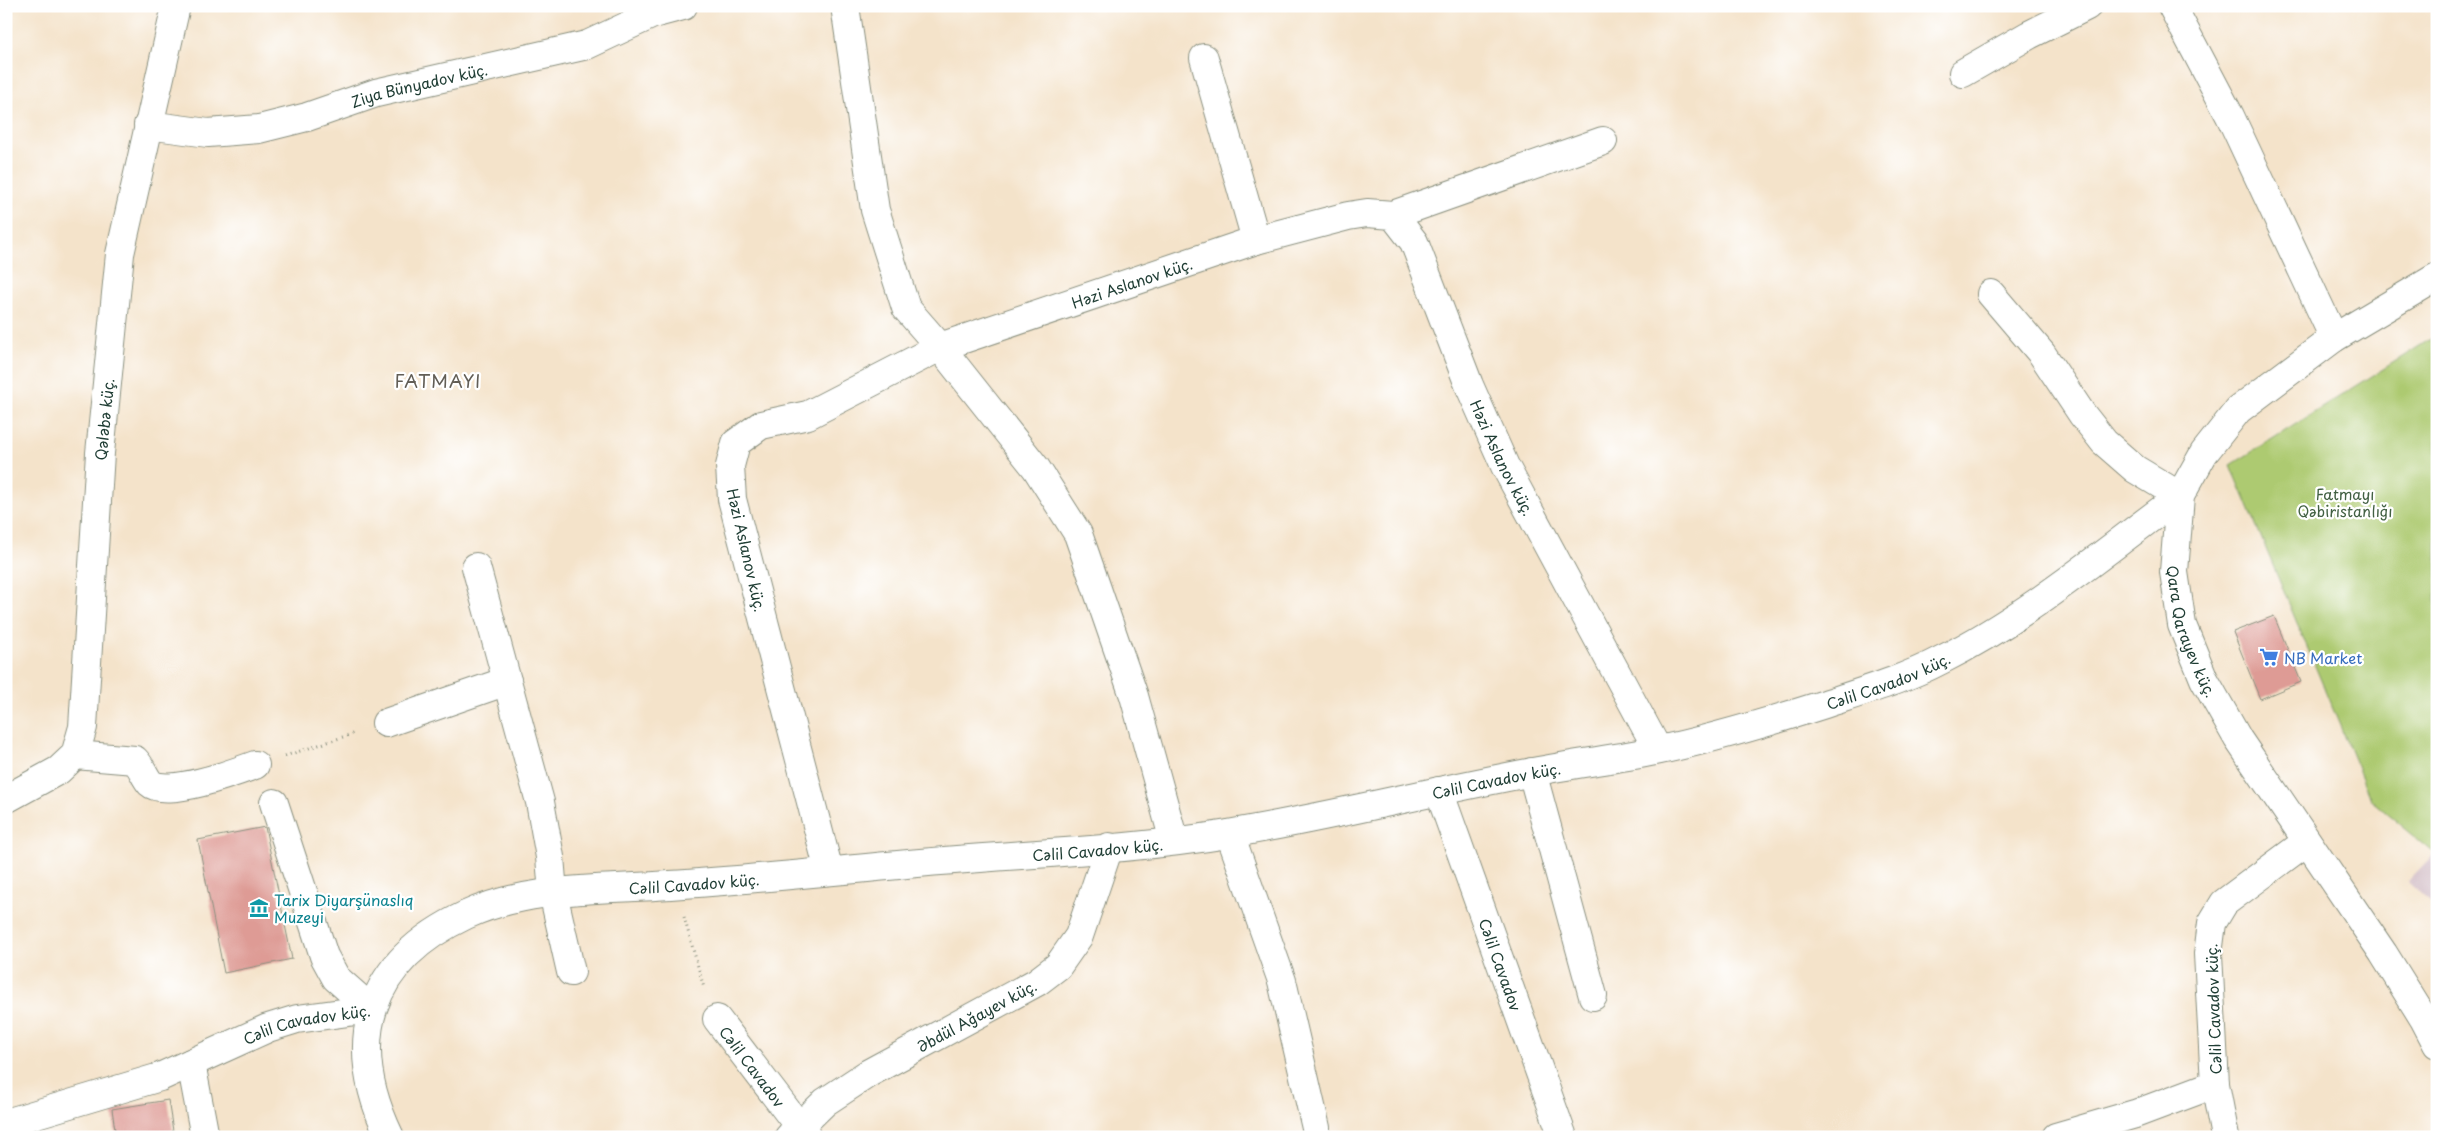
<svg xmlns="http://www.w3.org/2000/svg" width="2443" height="1143" font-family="'Playpen Sans',sans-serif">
<rect width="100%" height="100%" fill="#fff"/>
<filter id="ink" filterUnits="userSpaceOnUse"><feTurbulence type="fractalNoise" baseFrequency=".02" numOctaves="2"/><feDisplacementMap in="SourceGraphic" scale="10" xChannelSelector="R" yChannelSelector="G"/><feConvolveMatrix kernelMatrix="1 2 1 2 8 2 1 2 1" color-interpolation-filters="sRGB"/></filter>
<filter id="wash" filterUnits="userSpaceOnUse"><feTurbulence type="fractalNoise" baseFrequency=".0096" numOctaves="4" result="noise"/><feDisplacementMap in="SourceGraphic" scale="20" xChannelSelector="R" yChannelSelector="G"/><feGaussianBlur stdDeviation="1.12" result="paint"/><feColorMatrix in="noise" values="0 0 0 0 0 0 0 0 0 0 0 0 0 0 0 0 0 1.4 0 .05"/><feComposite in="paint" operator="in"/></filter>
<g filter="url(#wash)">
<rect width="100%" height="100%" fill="#f4e3ca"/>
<polygon fill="#d2bdc6" points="2435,853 2437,855 2437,910 2408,881"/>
<polygon fill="#adca71" stroke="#668452" points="2437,335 2437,855 2371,800 2231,465"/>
<g id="blocks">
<g fill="#de9b95">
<polygon points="2274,616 2301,682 2260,699 2233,632"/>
<polygon points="265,827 292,959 224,973 198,840"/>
<polygon points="168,1100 174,1137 116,1137 112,1109"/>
</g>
</g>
</g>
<g filter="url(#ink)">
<use href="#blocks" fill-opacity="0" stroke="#8a907f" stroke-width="1"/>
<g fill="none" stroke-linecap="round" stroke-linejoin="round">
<g stroke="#8a907f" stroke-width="30">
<g id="minor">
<polyline points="845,6 875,210 906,308 940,347 1036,468 1078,534 1134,696 1174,841"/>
<polyline points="2172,6 2230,116 2334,338"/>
<polyline points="1204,58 1256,240"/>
<polyline points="1963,73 2029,35 2087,6"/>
<path id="s1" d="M148 125 208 133 259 129 307 117 376 93 587 45 653 14 683 6"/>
<polyline points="1393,215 1603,141"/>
<path id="s2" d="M2437 277 2334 338 2238 410 2204 453 2180 496 2174 572 2182 625 2204 679 2238 739 2383 953 2424 1019 2437 1044"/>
<polyline points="476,567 540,802 550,857 553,893 571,972"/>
<polyline points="386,723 507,681"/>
<path d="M75 755 135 760C142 767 144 776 150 783 166 798 236 772 255 765"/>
<polyline points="1532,772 1593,996"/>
<path id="s3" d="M1439 791 1563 1137"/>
<path id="s4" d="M6 799 59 770 75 755 83 727 100 453 120 254 176 6"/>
<polyline points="274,803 324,956 336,978 371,1009"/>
<polyline points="1230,834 1282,981 1316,1128"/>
<path id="s5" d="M829 871 732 499 730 466 736 443 761 425 808 415 940 347 1256 240 1348 216 1367 213 1393 215 1414 242 1469 385 1505 466 1658 750"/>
<path id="s6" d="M717 1019 807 1137"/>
<polyline points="191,1063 205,1137"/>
<polyline points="2215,1084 2225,1137"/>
<path id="s7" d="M6 1123 160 1077 268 1028 297 1019 371 1009"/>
<path id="s8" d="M390 1137C343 1040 368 961 466 915 529 886 603 890 670 885 746 880 822 872 898 865 1007 854 1119 852 1228 834 1330 817 1431 791 1533 772 1573 764 1615 759 1655 751 1713 739 1769 722 1825 704 1864 691 1905 679 1941 660 2027 617 2103 553 2180 496L2135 469 2104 442 2082 414 2042 354 1991 294"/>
<path id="s9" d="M789 1137 825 1102 869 1073 1037 982 1058 966 1079 936 1109 847"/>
<polyline points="2056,1137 2135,1114 2215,1084 2208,954 2212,923 2224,903 2306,842"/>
</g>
</g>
<g stroke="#8a907f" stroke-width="3" stroke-dasharray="1 4" stroke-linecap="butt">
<polyline points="285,756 355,733"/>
<polyline points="684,917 704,988"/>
</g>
<use href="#minor" stroke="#fff" stroke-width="28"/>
</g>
</g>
<defs>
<g id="supermarket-bare" transform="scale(1.5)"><path d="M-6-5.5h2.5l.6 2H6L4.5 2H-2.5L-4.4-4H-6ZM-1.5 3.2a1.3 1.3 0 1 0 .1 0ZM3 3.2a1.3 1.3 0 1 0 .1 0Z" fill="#3f7fe0" stroke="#fff" stroke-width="2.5" paint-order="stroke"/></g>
<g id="museum-bare" transform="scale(1.5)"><path d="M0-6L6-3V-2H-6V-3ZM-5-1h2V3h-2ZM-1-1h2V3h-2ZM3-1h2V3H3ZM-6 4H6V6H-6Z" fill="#0f9aa8" stroke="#fff" stroke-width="2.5" paint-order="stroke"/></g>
</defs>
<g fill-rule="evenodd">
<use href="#supermarket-bare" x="2269" y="657"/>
<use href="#museum-bare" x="259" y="908"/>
</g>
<g text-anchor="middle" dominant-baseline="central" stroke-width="4.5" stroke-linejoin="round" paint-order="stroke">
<g font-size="15" fill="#1f3d34" stroke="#fff">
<text stroke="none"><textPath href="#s1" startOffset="278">Ziya Bünyadov küç.</textPath></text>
<text stroke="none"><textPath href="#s5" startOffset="871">Həzi Aslanov küç.</textPath></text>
<text stroke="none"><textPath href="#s4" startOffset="420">Qələbə küç.</textPath></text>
<text stroke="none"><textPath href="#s5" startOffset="1410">Həzi Aslanov küç.</textPath></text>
<text transform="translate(747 550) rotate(77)">Həzi Aslanov küç.</text>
<text stroke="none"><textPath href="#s2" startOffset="482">Qara Qarayev küç.</textPath></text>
<text stroke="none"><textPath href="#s8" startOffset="1715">Cəlil Cavadov küç.</textPath></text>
<text stroke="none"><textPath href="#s8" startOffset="1310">Cəlil Cavadov küç.</textPath></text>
<text stroke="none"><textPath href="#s8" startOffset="905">Cəlil Cavadov küç.</textPath></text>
<text stroke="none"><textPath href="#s8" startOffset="500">Cəlil Cavadov küç.</textPath></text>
<text stroke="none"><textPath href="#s3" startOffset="184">Cəlil Cavadov</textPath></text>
<text transform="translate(2213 1009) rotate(-92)">Cəlil Cavadov küç.</text>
<text stroke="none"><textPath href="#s9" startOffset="225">Əbdül Ağayev küç.</textPath></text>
<text stroke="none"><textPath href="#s7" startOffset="318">Cəlil Cavadov küç.</textPath></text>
<text stroke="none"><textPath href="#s6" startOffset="59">Cəlil Cavadov</textPath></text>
</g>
<g font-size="15" fill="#426043" stroke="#fff">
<text x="2345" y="493">Fatmayı<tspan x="2345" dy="17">Qəbiristanlığı</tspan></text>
</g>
<g font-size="15" fill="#366cbe" stroke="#fff" text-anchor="start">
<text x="2284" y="657">NB Market</text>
</g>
<g font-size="15" fill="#0d838f" stroke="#fff" text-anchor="start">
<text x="274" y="899">Tarix Diyarşünaslıq<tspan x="274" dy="17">Muzeyi</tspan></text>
</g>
<g font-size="18" letter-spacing="1" fill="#625e56" stroke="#fff">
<text x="438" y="380">FATMAYI</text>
</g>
</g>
<rect width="2443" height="1143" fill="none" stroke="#fff" stroke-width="25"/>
</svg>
